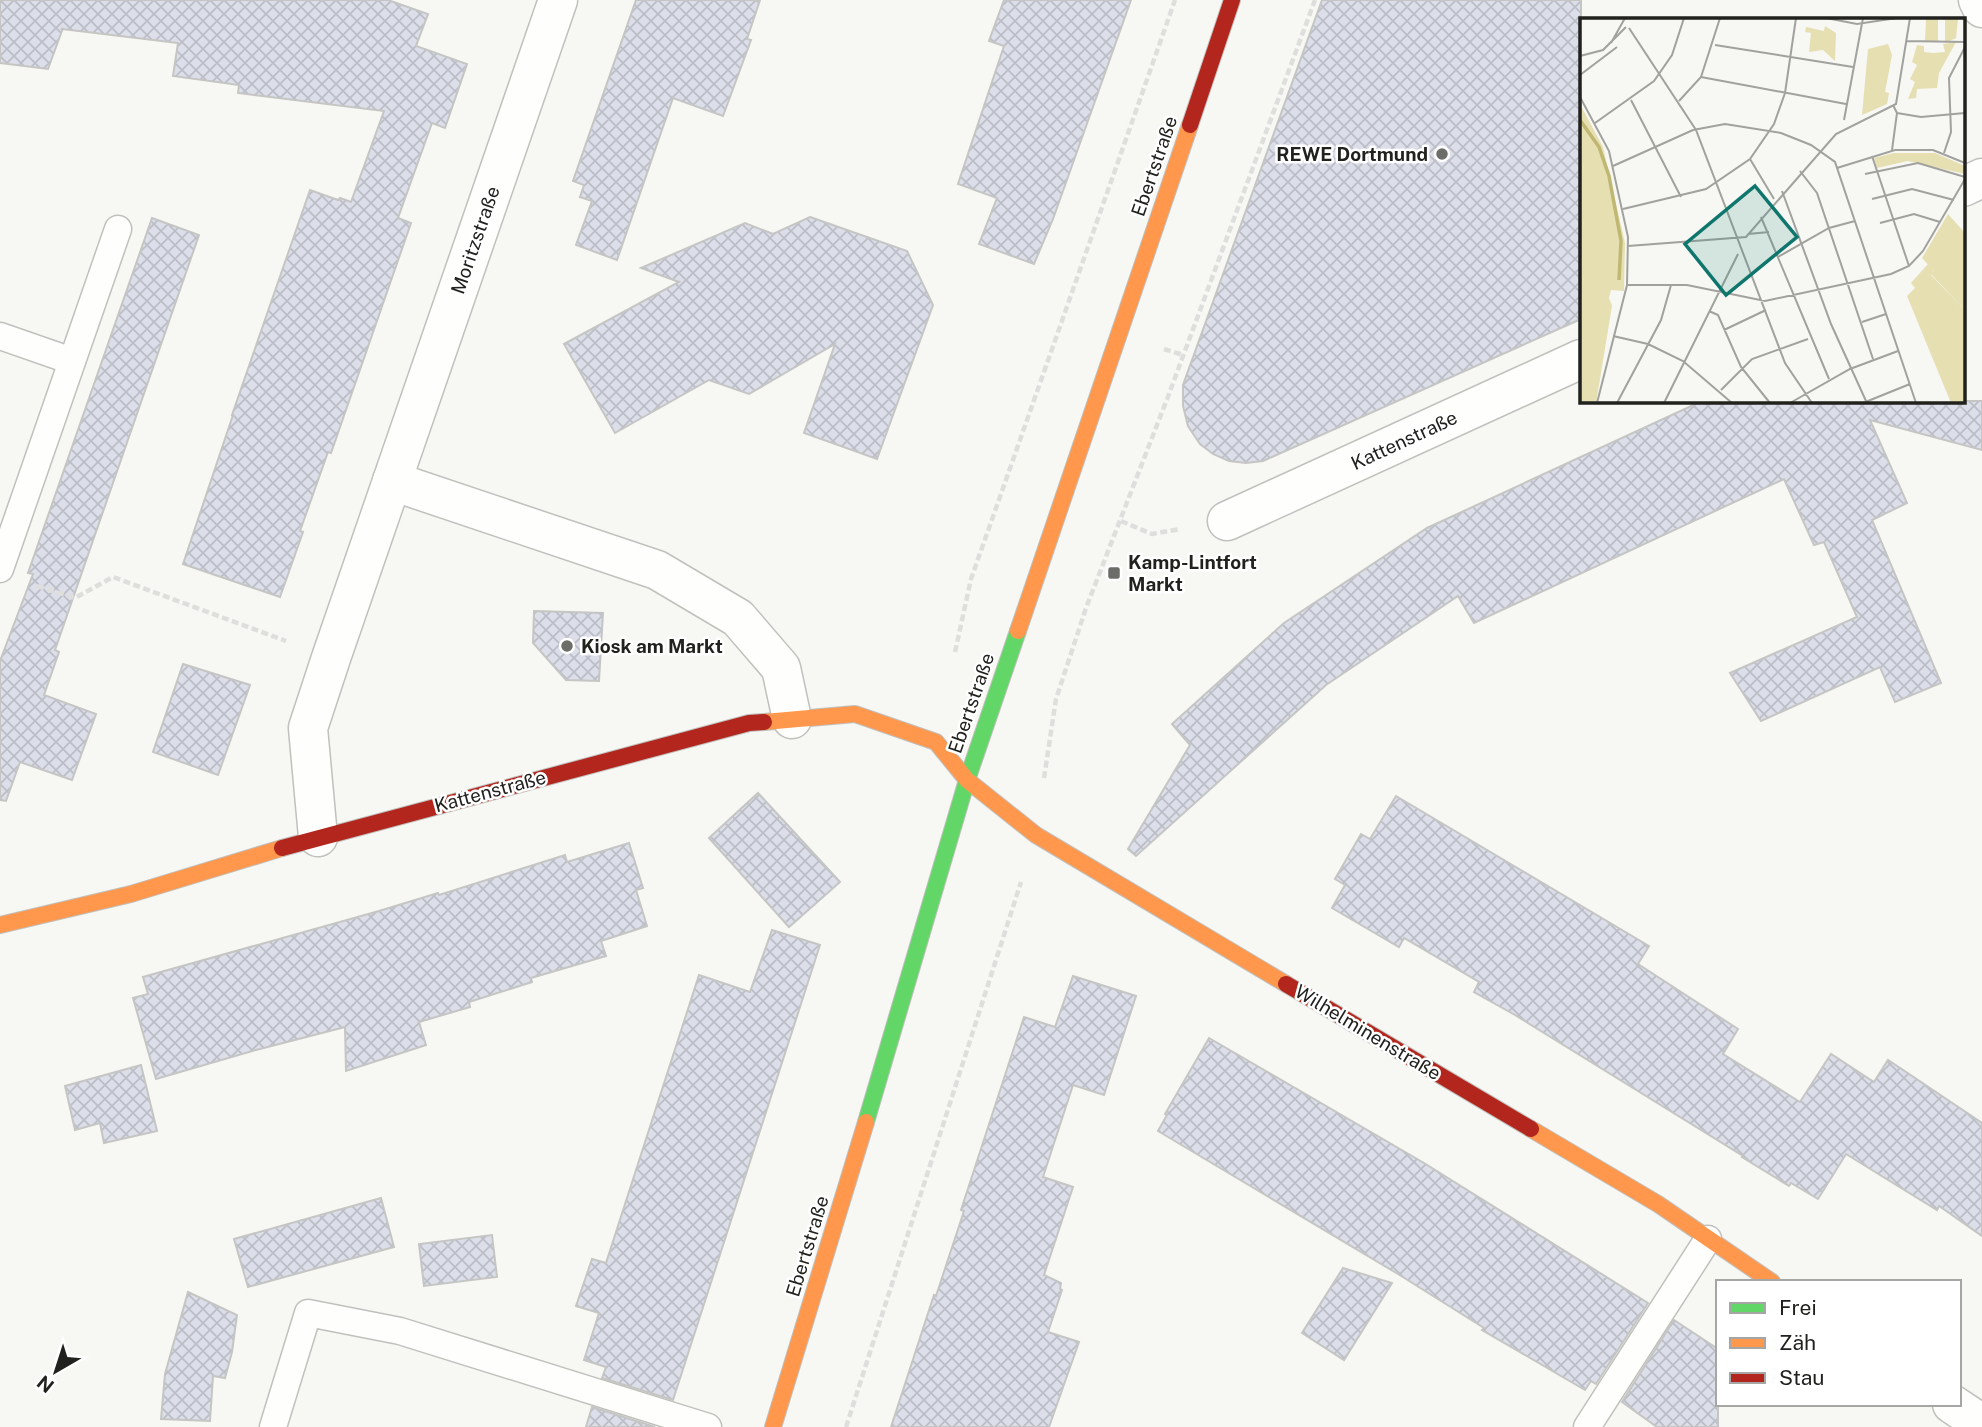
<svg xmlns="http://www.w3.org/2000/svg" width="1982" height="1427" font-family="'Public Sans',sans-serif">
<defs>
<pattern id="building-cross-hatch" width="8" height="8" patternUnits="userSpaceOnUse" patternTransform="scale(1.75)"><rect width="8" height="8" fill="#dcdee9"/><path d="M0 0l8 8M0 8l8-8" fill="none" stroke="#bcbec7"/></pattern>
</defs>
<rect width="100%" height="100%" fill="#f7f7f3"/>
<g fill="url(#building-cross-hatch)" stroke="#c5c5c4" stroke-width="2">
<polygon points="0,0 388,0 428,14 416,46 467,64 445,128 432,123 398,218 411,223 331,453 328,452 300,531 303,532 280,597 183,564 233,415 232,415 310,190 338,200 340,198 351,202 384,111 238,93 239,85 173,76 178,43 62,29 63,28 48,69 0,63"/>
<polygon points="636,0 760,0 747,39 751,40 723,116 673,98 617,260 576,245 592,201 580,197 584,185 573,181"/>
<polygon points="1004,0 1131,0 1053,219 1034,264 979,244 997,198 958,184 1004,46 989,41"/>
<polygon points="1322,0 1581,0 1581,319 1263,461 1246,463 1229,461 1213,454 1200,444 1188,426 1183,406 1183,385"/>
<polygon points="810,217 907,251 933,305 877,459 804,433 835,344 749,394 709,380 615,433 564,344 679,282 641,268 745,223 773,234"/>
<polygon points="152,218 199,235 55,650 59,652 44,695 96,714 72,780 20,762 6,801 0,800 0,661 33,574 28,573"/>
<polygon points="1702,401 1982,401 1982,450 1870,420 1907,503 1872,520 1941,683 1895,702 1880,667 1761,721 1730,673 1857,617 1824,542 1814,545 1784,479 1474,623 1458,596 1326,685 1136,856 1128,849 1190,745 1172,724 1284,623 1427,528"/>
<polygon points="534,611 603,613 599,681 566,680 533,643"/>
<polygon points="183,664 250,685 218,775 153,752"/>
<polygon points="758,793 840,882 789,927 709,838"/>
<polygon points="1396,796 1649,946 1638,964 1738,1029 1723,1054 1800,1102 1831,1054 1874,1082 1888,1060 1982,1123 1982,1236 1939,1206 1937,1210 1846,1154 1818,1199 1791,1183 1789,1186 1742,1157 1743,1156 1515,1015 1474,992 1479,982 1404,938 1399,947 1332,908 1345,885 1335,879 1361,834 1370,839"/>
<polygon points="629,843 643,888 636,890 647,926 601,941 606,956 531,978 532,982 469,1002 470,1007 419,1022 426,1045 346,1071 345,1027 256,1050 156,1079 133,998 148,994 143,977 379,911 438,893 439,895 565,855 567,862"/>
<polygon points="772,930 820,945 673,1400 602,1378 606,1367 584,1360 599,1313 576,1306 592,1259 606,1263 699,975 750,992"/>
<polygon points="1073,976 1136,996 1104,1095 1073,1085 1043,1177 1073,1187 1044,1275 1061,1283 1060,1289 1062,1290 1048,1332 1079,1342 1049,1427 891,1427 934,1295 936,1296 964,1211 961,1210 1024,1017 1055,1027"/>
<polygon points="1209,1038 1424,1163 1648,1303 1596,1384 1591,1381 1585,1390 1482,1330 1484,1328 1398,1274 1158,1131 1167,1115 1165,1114"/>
<polygon points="141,1065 157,1131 104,1143 100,1123 75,1130 65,1086"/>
<polygon points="381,1198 394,1247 248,1287 234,1239"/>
<polygon points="492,1235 497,1277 424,1286 419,1244"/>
<polygon points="1343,1268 1392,1283 1344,1360 1302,1333"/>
<polygon points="188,1292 237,1315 232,1352 225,1378 213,1376 210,1421 161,1419 165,1374"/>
<polygon points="1674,1320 1718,1349 1718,1427 1657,1427 1622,1402"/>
<polygon points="592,1407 655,1427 586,1427"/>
</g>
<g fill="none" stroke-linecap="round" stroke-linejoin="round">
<g stroke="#c0c0bd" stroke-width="29">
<g id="lane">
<polyline points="0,336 72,361"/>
<polyline points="0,569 118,229"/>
<polyline points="273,1427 308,1313 400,1331 708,1427"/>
<polyline points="1587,1427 1708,1239"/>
</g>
</g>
<g stroke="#c0c0bd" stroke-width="41">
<g id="street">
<polyline points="1978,0 1982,8"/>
<polyline points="1963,187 1982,178"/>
<polyline points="392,481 657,570 738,618 781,668 792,719"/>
<polyline points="1227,521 1581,359"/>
<polyline points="318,837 308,728 331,658 558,0"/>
<polyline points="1952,1404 1982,1424"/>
</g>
</g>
<g stroke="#c0c0bd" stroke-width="18">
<polyline id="fast" points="866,1122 967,780 1018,631"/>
</g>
<g stroke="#c0c0bd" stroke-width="18">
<g id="slow">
<polyline points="1018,631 1190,125"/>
<polyline points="764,722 855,714 936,742 967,780 1036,835 1286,984"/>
<polyline points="0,925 131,894 282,848"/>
<polyline points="1531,1129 1658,1204 1772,1282"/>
<polyline points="773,1427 866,1122"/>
</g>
</g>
<g stroke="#c0c0bd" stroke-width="18">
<g id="jam">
<polyline points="1190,125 1232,0"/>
<polyline points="282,848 749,723 764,722"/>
<polyline points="1286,984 1531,1129"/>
</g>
</g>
<g stroke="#dededd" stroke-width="4.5" stroke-dasharray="7 3.5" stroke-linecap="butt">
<polyline points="1164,349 1183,355"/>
<polyline points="1121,521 1152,534 1180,529"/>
<polyline points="37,586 75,598 113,577 286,641"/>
<polyline points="955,652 971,579 1175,0"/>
<polyline points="1044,778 1056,699 1086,608 1169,394 1315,0"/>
<polyline points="846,1427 1021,882"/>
</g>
<use href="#lane" stroke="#fefefd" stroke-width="26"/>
<use href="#street" stroke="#fefefd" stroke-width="38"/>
<use href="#fast" stroke="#63d668" stroke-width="16"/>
<use href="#slow" stroke="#ff974d" stroke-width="16"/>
<use href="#jam" stroke="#b3261e" stroke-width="16"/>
</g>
<g fill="#6c6c69" stroke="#fff" stroke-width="2.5">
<circle cx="1442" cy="154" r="7"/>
<rect x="1107" y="566" width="14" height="14" rx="3.5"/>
<circle cx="567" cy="646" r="7"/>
</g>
<g text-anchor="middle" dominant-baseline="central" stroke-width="5" stroke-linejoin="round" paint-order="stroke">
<g font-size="19" font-weight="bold" fill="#21211e" stroke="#fff" text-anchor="start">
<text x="1428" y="154" text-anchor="end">REWE Dortmund</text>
<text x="1128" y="562">Kamp-Lintfort<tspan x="1128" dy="22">Markt</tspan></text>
<text x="581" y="646">Kiosk am Markt</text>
</g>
<g font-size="19" fill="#21211e" stroke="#fff">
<text transform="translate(1154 166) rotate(-71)">Ebertstraße</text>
<text transform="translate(475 240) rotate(-71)">Moritzstraße</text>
<text transform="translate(1404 440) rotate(-25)">Kattenstraße</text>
<text transform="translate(971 703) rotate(-71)">Ebertstraße</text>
<text transform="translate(490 791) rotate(-15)">Kattenstraße</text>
<text transform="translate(1368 1032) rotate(31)">Wilhelminenstraße</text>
<text transform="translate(807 1246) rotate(-73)">Ebertstraße</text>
</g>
</g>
<g transform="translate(1580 18)">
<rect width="385" height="385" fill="#f7f7f3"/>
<path d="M376 24 359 55 357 70 337 71 336 80 328 81 335 64 330 61 337 47 332 44 337 27 344 28V34L353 35 365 34 363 26ZM0 86 23 129 45 225 44 273 31 272 29 280 32 288 16 385H0ZM314 135H355L385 148V156L328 143 297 150 294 140ZM368 196 385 215V292L351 256 354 253 342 240Z" fill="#e5dfb2"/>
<path d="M346 1H358V23H345ZM365 1H378L376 20 365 25ZM245 8 256 15 255 43 243 32 229 34 231 15 225 14 226 9 244 13ZM308 26 312 37 305 74 309 75 307 86 282 97 288 31ZM348 246 354 253 351 257 385 292V385H371L327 278 335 270 331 265Z" fill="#e5dfb2"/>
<path fill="none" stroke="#bfb772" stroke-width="3.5" d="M0 102 19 129 29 158 41 223 39 262"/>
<path fill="none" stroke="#a1a19e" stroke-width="2" d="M246 0 277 6 317 0M49 10 116 112 205 345 232 385M327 23 385 24M31 25 45 0M135 27 273 49M0 38 23 32 46 9M0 57 37 29M121 59 266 86M0 79 29 133 48 219 47 267 17 385M51 82 101 179M99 83 121 59 140 0M317 95 341 99 385 95M264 102 283 0M15 105 74 63 92 37 104 0M312 132 317 95 313 87M364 135 371 114 369 60 385 29M292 138 329 248M170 141 194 181M33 148 113 112 145 106 201 115 231 127 255 144 336 385M257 150 315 132H353L385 145M220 153 237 175 293 341M285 156 338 145 385 159M202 173 251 306 286 383M292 181 332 171 374 182M43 191 126 171 170 141 194 106 205 75 216 0M181 199 249 361M300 205 334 196 360 204M168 216 189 214M48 228 166 219 256 116 316 86 330 0M198 239 249 210 275 203M47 267H107L185 283 311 256 329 248 343 233 385 161M129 293 138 297 161 349 190 385M282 304 306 296M144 312 186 292M33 318 68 326 103 343 152 385M141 372 172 341 228 321M37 385 81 302 91 267M84 385 158 236M210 385 270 351 318 333M283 385 330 366"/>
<path fill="#0f766e" fill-opacity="0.15" stroke="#0f766e" stroke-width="3.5" d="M175 168 217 219 146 277 105 226Z"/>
<rect width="385" height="385" fill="none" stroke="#21211e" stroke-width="3.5"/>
</g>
<rect x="1716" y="1280" width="245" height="126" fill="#ffffff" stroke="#a6a6a5" stroke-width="2"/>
<rect x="1730" y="1303" width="35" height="10" fill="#63d668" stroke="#a6a6a5" stroke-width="2"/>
<text x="1779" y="1315" font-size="21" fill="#21211e">Frei</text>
<rect x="1730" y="1338" width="35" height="10" fill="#ff974d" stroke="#a6a6a5" stroke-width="2"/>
<text x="1779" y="1350" font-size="21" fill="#21211e">Zäh</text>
<rect x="1730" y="1373" width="35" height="10" fill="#b3261e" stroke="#a6a6a5" stroke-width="2"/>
<text x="1779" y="1385" font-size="21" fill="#21211e">Stau</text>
<g transform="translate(56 1371) rotate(219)" stroke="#ffffff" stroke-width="5" paint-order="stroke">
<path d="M0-5L12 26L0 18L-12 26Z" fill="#21211e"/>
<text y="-10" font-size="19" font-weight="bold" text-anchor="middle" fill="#21211e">N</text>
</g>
</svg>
